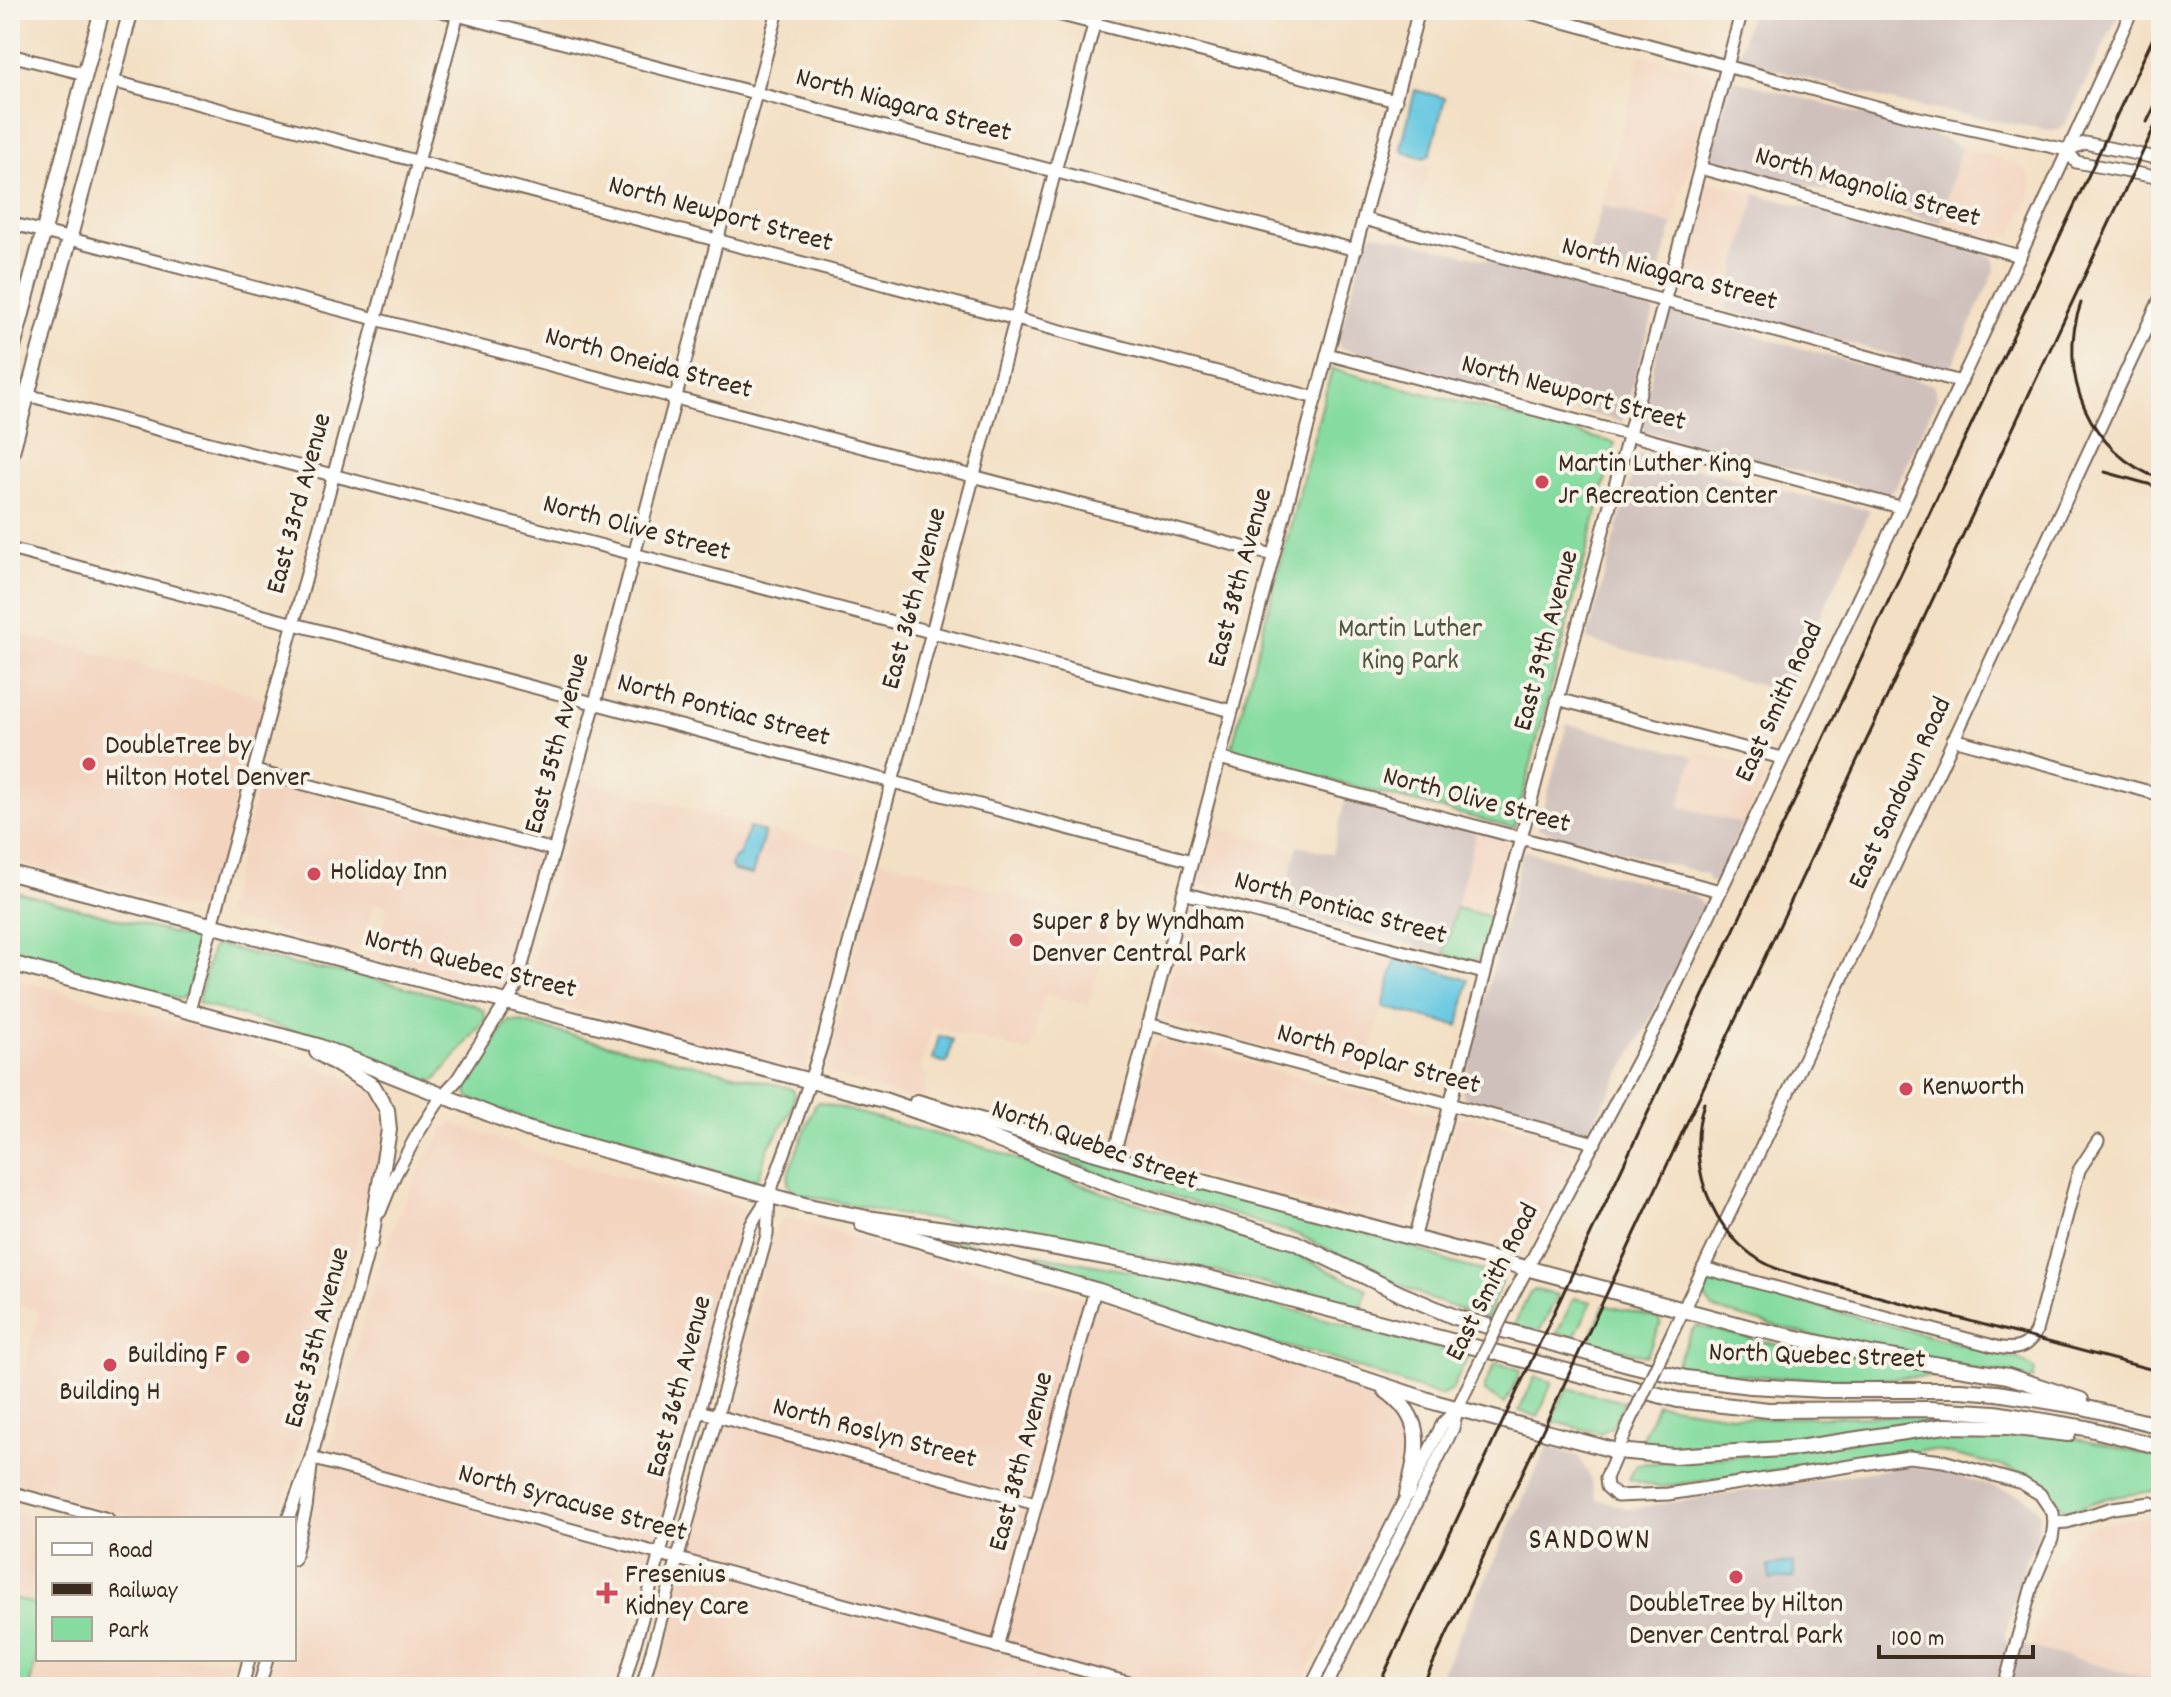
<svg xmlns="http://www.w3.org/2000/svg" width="2171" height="1697" font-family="Dekko,sans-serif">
<rect width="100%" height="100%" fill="#f7f3e8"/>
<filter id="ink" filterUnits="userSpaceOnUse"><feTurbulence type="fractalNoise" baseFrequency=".0125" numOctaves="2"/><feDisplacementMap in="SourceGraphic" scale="16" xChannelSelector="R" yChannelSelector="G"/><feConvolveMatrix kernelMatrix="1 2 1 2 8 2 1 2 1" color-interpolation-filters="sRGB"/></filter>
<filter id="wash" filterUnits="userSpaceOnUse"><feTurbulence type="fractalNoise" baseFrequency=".006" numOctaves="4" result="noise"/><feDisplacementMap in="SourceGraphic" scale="32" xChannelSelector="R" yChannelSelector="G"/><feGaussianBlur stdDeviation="1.8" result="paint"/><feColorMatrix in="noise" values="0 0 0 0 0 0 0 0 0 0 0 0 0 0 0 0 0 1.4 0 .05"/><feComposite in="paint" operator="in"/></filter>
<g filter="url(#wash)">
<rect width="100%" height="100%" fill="#f3dfc3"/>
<g fill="#f3d4bf">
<polygon points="1638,54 1708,73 1712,79 1673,225 1602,205 1636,77"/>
<polygon points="1961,147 2019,164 2029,174 2033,185 2032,192 2012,236 1994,237 1941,223"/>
<polygon points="1388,156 1430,167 1415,219 1420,230 1374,215"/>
<polygon points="1710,181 1756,194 1725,310 1682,297 1676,289 1705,183"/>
<polygon points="10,631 262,696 265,702 211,903 204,909 199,911 10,860"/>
<polygon points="1695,752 1752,766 1760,771 1763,781 1743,824 1679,806"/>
<polygon points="581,780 864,856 805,1070 710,1046 528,995 526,987"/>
<polygon points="269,782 539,853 543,856 510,984 503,990 381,958 378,948 388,907 374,903 363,944 354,952 231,919 225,911 258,788"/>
<polygon points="1211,826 1296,849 1284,895 1270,891 1267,903 1198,883"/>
<polygon points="1476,833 1502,839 1509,844 1491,917 1456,908"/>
<polygon points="879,859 1112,921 1089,1006 1045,994 1030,1052 932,1027 921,1068 924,1073 929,1074 922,1102 826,1072 825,1065"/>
<polygon points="1195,905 1396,958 1365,1074 1166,1021 1162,1012 1190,909"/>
<polygon points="10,978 231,1037 342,1075 378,1097 386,1134 279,1519 142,1519 10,1483 10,1419 39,1311 10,1303"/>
<polygon points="1160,1040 1431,1112 1434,1119 1406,1223 1399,1228 1128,1155 1126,1148 1152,1047"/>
<polygon points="1457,1118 1478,1118 1538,1133 1562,1142 1571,1150 1573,1162 1551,1206 1518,1257 1473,1248 1428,1234 1426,1230 1426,1225"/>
<polygon points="452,1123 559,1160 733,1204 740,1207 747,1215 615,1687 264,1687 272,1659 294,1659 294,1578 377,1270 401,1209 418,1173 444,1130"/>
<polygon points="794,1217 826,1230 1104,1303 1192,1334 1264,1353 1387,1396 1409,1421 1410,1459 1399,1486 1300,1687 652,1687 774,1231 782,1220"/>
<polygon points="10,1510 44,1519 38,1519 38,1659 234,1659 227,1687 10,1687"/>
<polygon points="2161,1514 2161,1682 2032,1647 2052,1569 2069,1541 2094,1525"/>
</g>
<g fill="#cfc0bb">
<polygon points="1751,10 2121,10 2069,117 2063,126 2054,131 1898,103 1741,60 1738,57"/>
<polygon points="1736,80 1928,132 1961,147 1941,223 1714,160 1712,152 1730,85"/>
<polygon points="1756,194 1990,256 1994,259 1995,270 1953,364 1940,368 1725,310"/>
<polygon points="1602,205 1673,225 1657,281 1654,285 1585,268"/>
<polygon points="1375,233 1495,262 1651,305 1654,312 1622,422 1340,348 1338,342 1366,239"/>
<polygon points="1671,312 1933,385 1937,398 1896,487 1890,492 1881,492 1640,430 1639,422 1666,318"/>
<polygon points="1638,453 1812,498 1870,510 1785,692 1587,640"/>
<polygon points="1567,724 1694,756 1679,806 1743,824 1716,880 1710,883 1706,874 1538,829"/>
<polygon points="1346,797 1476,833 1444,954 1267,905 1270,891 1284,894 1298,845 1332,854"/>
<polygon points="1525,851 1691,895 1699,900 1704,907 1646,1028 1591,1126 1583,1131 1572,1131 1472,1103 1464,1097 1462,1092 1522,854"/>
<polygon points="1548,1446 1578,1456 1589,1475 1596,1499 1629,1509 1908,1466 1945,1472 2023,1496 2040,1511 2037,1538 2024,1563 2004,1640 2161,1682 2161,1687 1435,1687"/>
</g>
<g fill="#86dca0" stroke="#60835f" stroke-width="2">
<polygon points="1332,369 1615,443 1514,828 1230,754"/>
<polygon points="10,890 201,941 187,996 179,999 10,955"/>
<polygon points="1456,908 1491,917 1479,957 1472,962 1444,954"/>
<polygon points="218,945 295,965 363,976 474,1005 484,1011 485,1020 435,1081 427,1080 355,1049 198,1003 212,948"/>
<path d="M508 1021 521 1022C610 1047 700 1065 790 1088L794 1091C795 1113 780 1127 770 1145 765 1154 763 1166 759 1176L750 1181 563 1132 469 1098 466 1085Z"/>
<polygon points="819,1102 993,1150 1101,1192 1260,1240 1306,1259 1367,1289 1361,1310 1240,1277 1175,1262 1016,1232 889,1213 795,1193 788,1184 789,1171 815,1105"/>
<polygon points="1012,1137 1407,1245 1449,1262 1501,1276 1502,1282 1486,1318 1430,1299 1299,1235 1096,1172"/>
<polygon points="930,1236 1201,1284 1360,1329 1468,1356 1452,1390 1440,1396 1312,1352 1264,1342"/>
<polygon points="1715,1280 2018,1359 2035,1370 2033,1379 1860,1349 1713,1309 1704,1297 1709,1284"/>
<polygon points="1535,1290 1558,1295 1539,1332 1514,1325 1529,1294"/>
<polygon points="1574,1298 1592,1302 1574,1337 1557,1333"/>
<polygon points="1604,1305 1657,1318 1661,1324 1646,1356 1589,1341"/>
<path d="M1698 1326 1791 1348 1957 1373 1956 1376C1860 1379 1771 1383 1675 1366L1693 1329Z"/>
<polygon points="1496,1363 1521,1370 1505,1404 1485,1392 1484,1386"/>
<polygon points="1535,1377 1552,1382 1538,1417 1519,1411"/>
<polygon points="1567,1388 1624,1402 1612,1427 1600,1433 1551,1421"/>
<polygon points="1657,1404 1750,1418 1930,1415 1931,1422 1890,1425 1808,1439 1661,1449 1642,1444 1641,1440"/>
<path d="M1949 1429 2068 1437 2161 1458V1490L2106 1498 2070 1511C2054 1506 2047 1485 2031 1477 2008 1465 1964 1458 1937 1451L1923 1450 1658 1487 1629 1479 1637 1464 1732 1457Z"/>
<polygon points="10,1597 38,1605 38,1653 29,1687 10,1687"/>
</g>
<g fill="#63c7e1" stroke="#4f7880" stroke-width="2">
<polygon points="1415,90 1445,98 1430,155 1424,158 1404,152 1401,149"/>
<polygon points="749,828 764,832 764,835 752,875 734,871 731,866 734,858 739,856"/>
<polygon points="1396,958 1469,980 1459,1026 1383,1007"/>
<polygon points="939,1036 953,1040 947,1063 933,1059"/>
<polygon points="1793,1563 1795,1577 1770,1580 1768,1566"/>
</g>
</g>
<g filter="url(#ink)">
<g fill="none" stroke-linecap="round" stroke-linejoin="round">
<g stroke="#7b6958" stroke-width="15">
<g id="minor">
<polyline points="438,10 1356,250"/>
<polyline points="1042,10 1396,101"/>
<polyline points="1520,10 1910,116 2067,150"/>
<polyline points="10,55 85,74"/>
<polyline points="112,81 1316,398"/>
<polyline points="2067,150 2076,162 2161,178"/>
<polyline points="2067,150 2085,143 2161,159"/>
<polyline points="1700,168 2020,256"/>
<polyline points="1364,219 1961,382"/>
<polyline points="10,223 1273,555"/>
<polyline points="1327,354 1900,507"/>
<polyline points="27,395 1232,711"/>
<polyline points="10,549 1192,861"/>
<polyline points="1557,699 1782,758"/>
<polyline points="1953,739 2161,795"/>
<polyline points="1219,758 1720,891"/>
<polyline points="255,771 554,850"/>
<polyline points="1183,893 1484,973"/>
<polyline points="189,1011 459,10"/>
<polyline points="1148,1024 1595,1143"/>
<polyline points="1113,1158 1419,10"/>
<polyline points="380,1212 395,1175 418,1133 442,1096 457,1080 516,987 595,703 778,10"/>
<polyline points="1414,1239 1742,10"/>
<path d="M1703 1268 1997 1347C2015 1351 2028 1348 2036 1331L2079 1170 2098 1141"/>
<polyline points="1512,1297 1662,1015 2020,256 2132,10"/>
<polyline points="1674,1329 1806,1055 2161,297"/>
<polyline points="699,1411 1036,1504"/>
<polyline points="1630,1422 1606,1478 1607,1487 1617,1496 1668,1494 1909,1457 1943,1461 2022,1483 2040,1494 2053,1513 2054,1523 2052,1539 2032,1586 2004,1687"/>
<polyline points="311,1458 1144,1687"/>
<polyline points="10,1492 108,1519"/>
<polyline points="288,1519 311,1458 372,1236"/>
<polyline points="2054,1523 2067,1522 2113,1508 2151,1503"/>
<polyline points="294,1559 306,1508 311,1467"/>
<polyline points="997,1647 1095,1290"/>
<polyline points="242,1687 249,1659"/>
<polyline points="259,1687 267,1659"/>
<path d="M623 1687 749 1230C754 1216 765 1206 770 1192 789 1140 808 1090 824 1037L1098 10"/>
<polyline points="642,1687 767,1235 769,1197"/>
<polyline points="1311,1687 1443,1423 1457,1409"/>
<polyline points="1326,1687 1453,1428 1457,1409 1471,1380"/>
</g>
</g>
<g stroke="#7b6958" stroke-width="18">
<g id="major">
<polyline points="10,359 102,10"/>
<polyline points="10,459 131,10"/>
<polyline points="10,873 884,1100 977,1132 1120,1189 1294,1242 1401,1294 1455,1317 1632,1365 1686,1378 1750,1386 1824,1390 1960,1390 1997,1393 2083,1407 2161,1426"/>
<polyline points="10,963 318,1046 527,1129 808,1206 867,1218 987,1235 1190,1273 1678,1400 1768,1410 1930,1409 1995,1413 2086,1428 2161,1447"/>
<polyline points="317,1052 373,1086 387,1110 389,1130 370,1244"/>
<polyline points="917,1102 1113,1158 1755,1329 1871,1354 2008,1376 2081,1400"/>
<polyline points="862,1224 1099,1291 1437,1403 1617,1451 1674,1456 1798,1448 1945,1426 2008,1427 2068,1434"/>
<path d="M1385 1390C1427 1419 1418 1451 1407 1494"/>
</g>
</g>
<use href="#minor" stroke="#fff" stroke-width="11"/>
<use href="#major" stroke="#fff" stroke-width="14"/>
<g stroke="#3b2a1e" stroke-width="3">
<polyline points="2147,122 2161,93"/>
<path d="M2081 303C2056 373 2089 454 2161 479"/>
<polyline points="2105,472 2155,486"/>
<path d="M1704 1103C1683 1169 1717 1251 1786 1272L2161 1372"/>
<polyline points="1378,1687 2161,21"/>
<polyline points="1422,1687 2161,113"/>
</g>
<g stroke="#7b6958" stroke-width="15" stroke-linecap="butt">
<g id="minor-bridge">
<polyline points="1471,1380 1512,1297"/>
<polyline points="1630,1422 1674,1329"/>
</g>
</g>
<use href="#minor-bridge" stroke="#fff" stroke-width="11"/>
</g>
</g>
<g fill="#d1495b" stroke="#f7f3e8" stroke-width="3">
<circle cx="1542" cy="482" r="8"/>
<circle cx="89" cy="764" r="8"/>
<circle cx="314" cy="874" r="8"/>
<circle cx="1016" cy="940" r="8"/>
<circle cx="1906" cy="1089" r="8"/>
<circle cx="243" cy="1357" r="8"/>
<circle cx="110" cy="1365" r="8"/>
<circle cx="1736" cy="1577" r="8"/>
<path d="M603 1581h8v8h8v8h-8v8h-8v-8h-8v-8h8z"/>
</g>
<g text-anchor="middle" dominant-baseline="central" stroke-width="8" stroke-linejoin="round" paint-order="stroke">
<g font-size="28" fill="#3b2a1e" stroke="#f7f3e8">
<text transform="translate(903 107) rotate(15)">North Niagara Street</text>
<text transform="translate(1867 189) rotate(16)">North Magnolia Street</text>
<text transform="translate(720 216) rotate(15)">North Newport Street</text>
<text transform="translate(1669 276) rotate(15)">North Niagara Street</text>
<text transform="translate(648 365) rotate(15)">North Oneida Street</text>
<text transform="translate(1573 395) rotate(15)">North Newport Street</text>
<text transform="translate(301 504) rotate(-75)">East 33rd Avenue</text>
<text transform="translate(636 530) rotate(15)">North Olive Street</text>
<text transform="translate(1242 578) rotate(-75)">East 38th Avenue</text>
<text transform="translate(916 599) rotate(-75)">East 36th Avenue</text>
<text transform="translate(1548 641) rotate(-75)">East 39th Avenue</text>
<text transform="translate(1781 703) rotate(-65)">East Smith Road</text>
<text transform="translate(723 712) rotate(15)">North Pontiac Street</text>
<text transform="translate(559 744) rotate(-75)">East 35th Avenue</text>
<text transform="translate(1902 794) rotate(-65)">East Sandown Road</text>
<text transform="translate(1476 802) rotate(15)">North Olive Street</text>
<text transform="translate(1340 910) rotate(15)">North Pontiac Street</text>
<text transform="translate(470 966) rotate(14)">North Quebec Street</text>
<text transform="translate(1378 1061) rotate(15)">North Poplar Street</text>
<text transform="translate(1094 1147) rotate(20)">North Quebec Street</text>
<text transform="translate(1494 1283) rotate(-63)">East Smith Road</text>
<text transform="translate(319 1338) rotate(-75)">East 35th Avenue</text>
<text transform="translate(1817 1358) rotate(2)">North Quebec Street</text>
<text transform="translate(681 1387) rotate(-75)">East 36th Avenue</text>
<text transform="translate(874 1435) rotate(15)">North Roslyn Street</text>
<text transform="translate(1023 1462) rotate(-75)">East 38th Avenue</text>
<text transform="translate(572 1505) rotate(15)">North Syracuse Street</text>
</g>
<g font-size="28" fill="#3b2a1e" stroke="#f7f3e8" text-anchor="start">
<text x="1558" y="466">Martin Luther King<tspan x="1558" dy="32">Jr Recreation Center</tspan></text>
<text x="105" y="748">DoubleTree by<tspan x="105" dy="32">Hilton Hotel Denver</tspan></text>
<text x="330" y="874">Holiday Inn</text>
<text x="1032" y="924">Super 8 by Wyndham<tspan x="1032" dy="32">Denver Central Park</tspan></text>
<text x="1922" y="1089">Kenworth</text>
<text x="227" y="1357" text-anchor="end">Building F</text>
<text x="110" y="1394" text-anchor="middle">Building H</text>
<text x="625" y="1577">Fresenius<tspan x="625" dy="32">Kidney Care</tspan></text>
<text x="1736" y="1606" text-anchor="middle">DoubleTree by Hilton<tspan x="1736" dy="32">Denver Central Park</tspan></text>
</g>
<g font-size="28" fill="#4e563e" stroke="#f7f3e8">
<text x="1410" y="631">Martin Luther<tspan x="1410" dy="32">King Park</tspan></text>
</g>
<g font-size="30" letter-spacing="2" fill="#3b2a1e" stroke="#f7f3e8">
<text x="1590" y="1542">SANDOWN</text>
</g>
</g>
<rect width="2171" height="1697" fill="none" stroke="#f7f3e8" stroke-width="40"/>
<rect x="36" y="1517" width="260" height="144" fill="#f7f3e8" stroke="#aca397" stroke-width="2"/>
<rect x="52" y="1543" width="40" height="12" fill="#ffffff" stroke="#aca397" stroke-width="2"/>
<text x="108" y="1557" font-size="24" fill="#3b2a1e">Road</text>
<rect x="52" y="1583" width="40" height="12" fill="#3b2a1e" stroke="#aca397" stroke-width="2"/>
<text x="108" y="1597" font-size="24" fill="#3b2a1e">Railway</text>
<rect x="52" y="1617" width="40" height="24" fill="#86dca0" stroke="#aca397" stroke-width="2"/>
<text x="108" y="1637" font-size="24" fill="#3b2a1e">Park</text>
<path d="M1879 1645v12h154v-12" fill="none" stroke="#3b2a1e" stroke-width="4"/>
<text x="1891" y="1645" font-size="24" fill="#3b2a1e" stroke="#f7f3e8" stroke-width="6" paint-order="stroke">100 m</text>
</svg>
